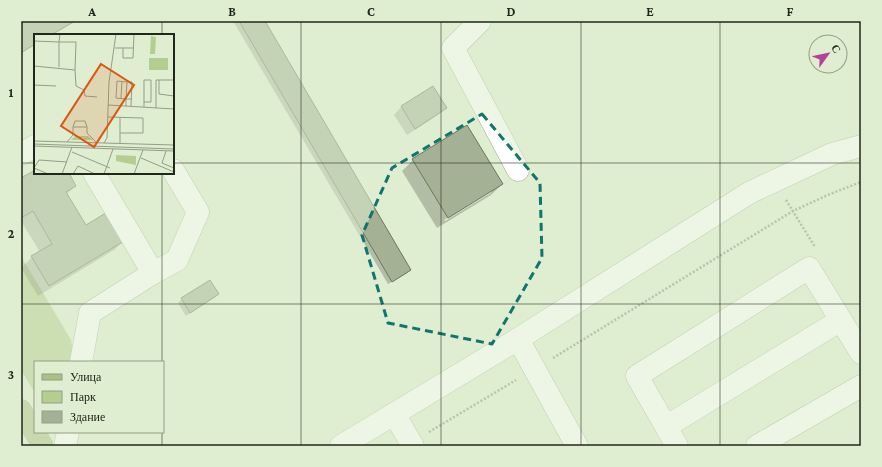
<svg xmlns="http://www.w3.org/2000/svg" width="882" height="467" font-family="'Crimson Pro',serif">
<rect width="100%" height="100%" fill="#dfedd0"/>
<polygon fill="#b3ce8f" points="21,256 71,340 73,352 73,362 35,362 35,393 21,370"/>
<g fill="#0003" fill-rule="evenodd">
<polygon points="28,21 76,21 52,35 35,35 35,45 21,53 21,25"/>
<polygon points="233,21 264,21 410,270 406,274 388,284"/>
<polygon points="432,87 446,108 438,115 407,135 394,115 401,107"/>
<path d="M467 127 502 184 491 195 437 228 402 171 413 160ZM491 191V193L445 221 444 220Z"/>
<polygon points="35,171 35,173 67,173 75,186 66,195 85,226 125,239 114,250 38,296 21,268 32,257 40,252 21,221 21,179"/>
<polygon points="218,294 214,298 186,316 178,303 182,299"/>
</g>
<g fill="#a4b195" stroke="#6d785e">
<polygon points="26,21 75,21 51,35 35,35 35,44 21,53 21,24"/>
<polygon points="239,21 265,21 411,270 392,282"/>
<polygon points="433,86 447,108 415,129 401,106"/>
<polygon points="467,125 503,184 448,218 412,159"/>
<polygon points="35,170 35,173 69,173 76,186 66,192 86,225 109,211 126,240 49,286 31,256 52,244 33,211 21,218 21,178"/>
<polygon points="210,280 219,294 190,313 181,298"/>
</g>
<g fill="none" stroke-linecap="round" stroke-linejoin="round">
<g stroke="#a1ad91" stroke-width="23">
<g id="minor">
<polyline points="480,21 453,48 518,170"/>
<polyline points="21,154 35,146"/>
<polyline points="153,273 177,260 198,212 173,170"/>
<polyline points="518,339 577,446"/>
<polyline points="81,362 90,313 153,273 94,173"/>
<polyline points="394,414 413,446"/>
<polyline points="667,426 841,320"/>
<polyline points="65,446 68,432"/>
<polyline points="341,446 518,339 749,193 832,154 861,146"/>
<polyline points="677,446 637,376 809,268 861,353"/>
<polyline points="757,446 861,386"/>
</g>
</g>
<g stroke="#fff" stroke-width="23">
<polyline id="major" points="21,410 43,446"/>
</g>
<g stroke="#89937e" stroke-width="2.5" stroke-dasharray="2 2" stroke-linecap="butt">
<polyline points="786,200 815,247"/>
<polyline points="553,358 793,211 830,194 861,182"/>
<polyline points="429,432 516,380"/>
</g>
<use href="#minor" stroke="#fff" stroke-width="22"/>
<use href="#major" stroke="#aac183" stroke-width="22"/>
</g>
<path d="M0 0H882V467H0ZM482 114 540 183 542 258 492 344 388 323 362 235 392 168Z" fill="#dfedd0" fill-opacity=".55" fill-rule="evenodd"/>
<path fill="none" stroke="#0f766e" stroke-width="3" stroke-dasharray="8 5" stroke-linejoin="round" d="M482 114 540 183 542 258 492 344 388 323 362 235 392 168Z"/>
<path fill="none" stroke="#22271c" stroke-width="1" stroke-opacity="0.55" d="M162 21V35M301 21V446M441 21V446M581 21V446M720 21V446M21 163H35M173 163H861M162 173V362M21 304H861M162 432V446"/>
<g transform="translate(34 34)">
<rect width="140" height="140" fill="#dfedd0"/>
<path d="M117 2 122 3 121 20H116ZM115 24H134V36H115ZM41 102H54L59 106H37ZM82 121 102 122V131L82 127Z" fill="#b3ce8f"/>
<path fill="none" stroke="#939e88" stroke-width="1" d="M81 14H99M89 14V24H99L100 0M0 15V7L25 8 26 0M0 32 41 36 42 52 50 56 51 62 63 63M25 33V8H42L41 36M125 46V60L140 62M93 48H98L97 72M0 51 22 52M87 64 88 47M110 68H117V46H110V73M74 71 140 75M92 72V65L82 64 83 47 93 48 92 65H98M122 74V46H140M74 83 109 84V99H86M39 93 41 87H51L53 93M0 107 140 111M33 108 39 101V93H53V99L63 109M70 109 73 104 75 48 82 0M86 109V83M0 110 140 115M0 112 140 117M132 117 128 129 140 134M38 118 76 134M107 124 140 138M5 126 33 128M5 126 0 134 14 140M28 140 38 113M39 140 44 132 61 140M70 140 79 115M100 140 109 116"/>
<path fill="#de560d" fill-opacity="0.15" stroke="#de560d" stroke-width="2" d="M67 30 100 51 60 113 27 92Z"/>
<rect width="140" height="140" fill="none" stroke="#22271c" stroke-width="2"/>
</g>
<rect width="882" height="467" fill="none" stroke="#dfedd0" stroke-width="44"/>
<rect x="34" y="361" width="130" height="72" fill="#dfedd0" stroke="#939e88"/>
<rect x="42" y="374" width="20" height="6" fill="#aac183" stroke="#939e88"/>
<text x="70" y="381" font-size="12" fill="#22271c">Улица</text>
<rect x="42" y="391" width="20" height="12" fill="#b3ce8f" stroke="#939e88"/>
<text x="70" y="401" font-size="12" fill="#22271c">Парк</text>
<rect x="42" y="411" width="20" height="12" fill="#a4b195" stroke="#939e88"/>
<text x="70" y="421" font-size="12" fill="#22271c">Здание</text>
<g transform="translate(828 54) rotate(57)"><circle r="19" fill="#dfedd0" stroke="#939e88"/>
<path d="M0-3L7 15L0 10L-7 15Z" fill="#b4419b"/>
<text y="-6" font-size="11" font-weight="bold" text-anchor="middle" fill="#22271c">С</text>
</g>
<rect x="22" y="22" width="838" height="423" fill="none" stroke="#22271c" stroke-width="1.5"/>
<g font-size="13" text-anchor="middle" font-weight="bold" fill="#22271c">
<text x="92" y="16">A</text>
<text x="232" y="16">B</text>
<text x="371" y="16">C</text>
<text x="511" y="16">D</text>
<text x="650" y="16">E</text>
<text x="790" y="16">F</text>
<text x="11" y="97">1</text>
<text x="11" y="238">2</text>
<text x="11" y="379">3</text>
</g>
</svg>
